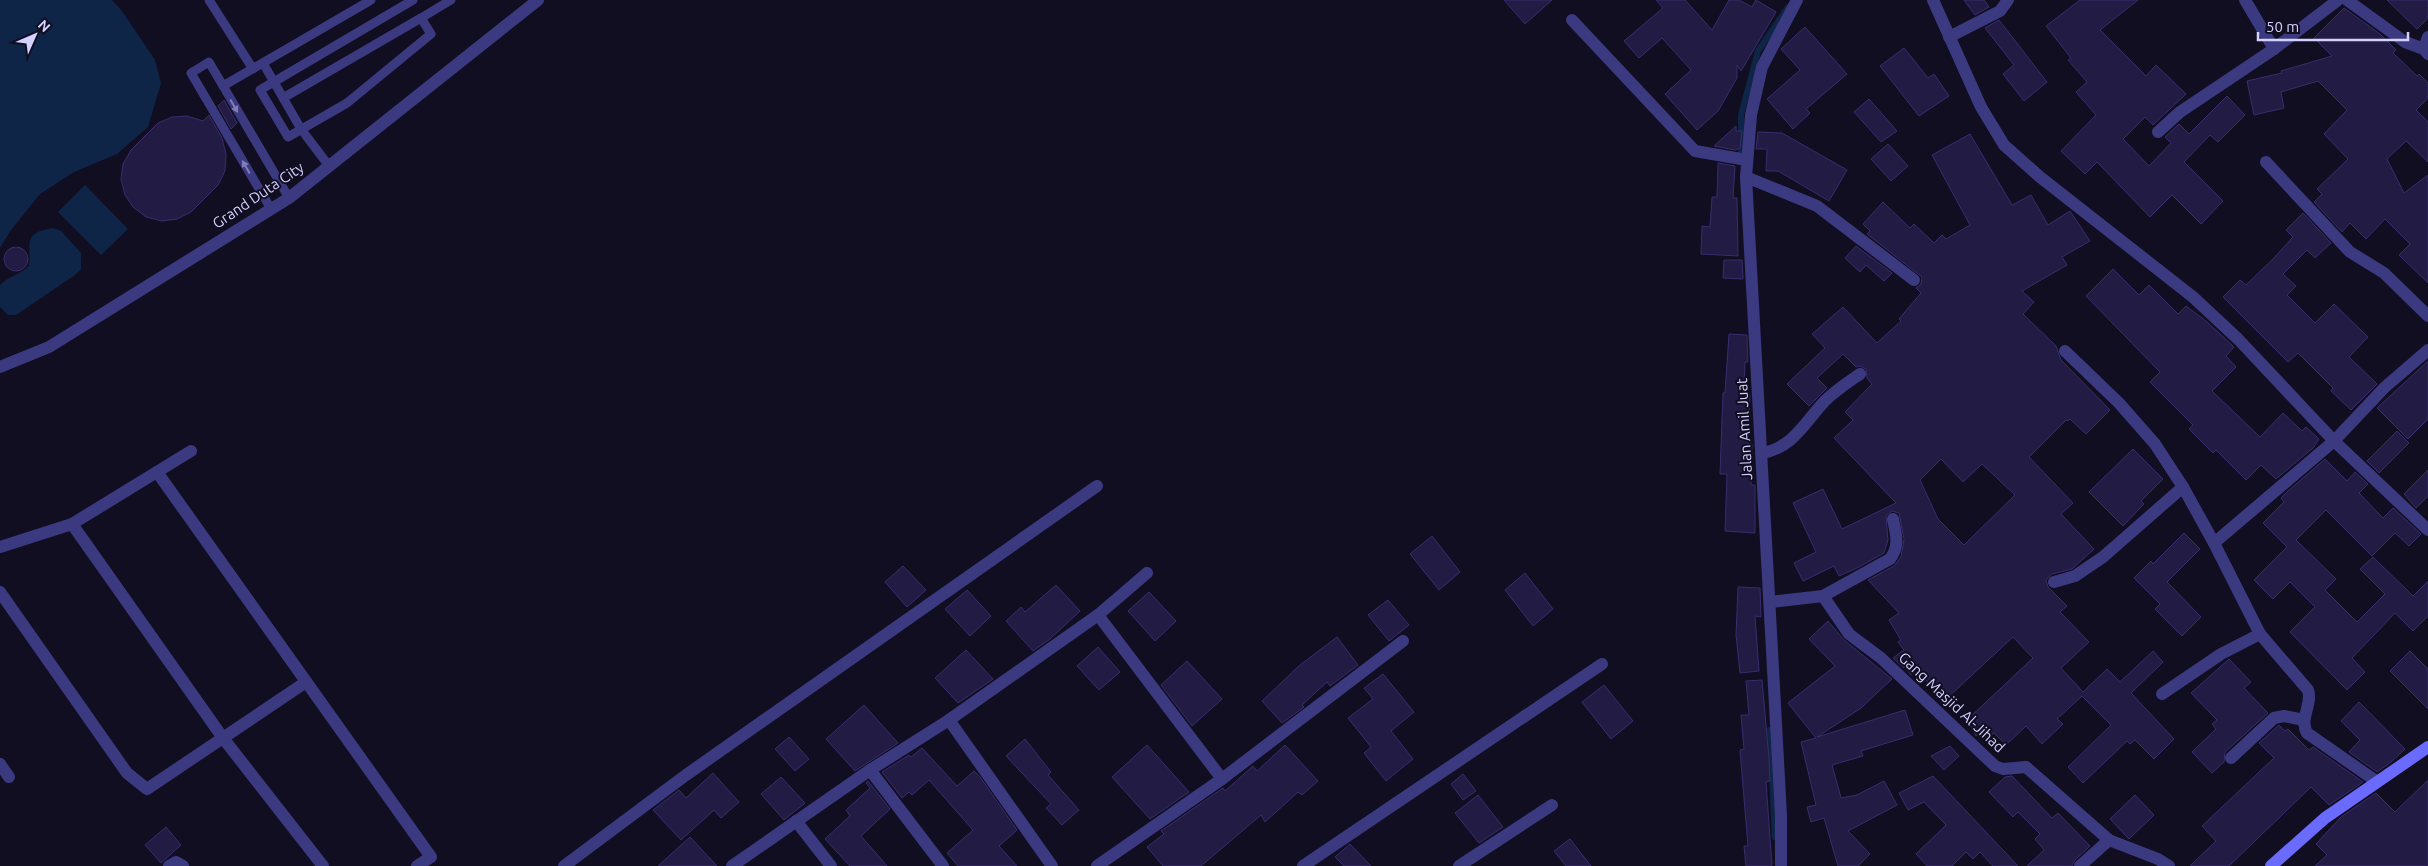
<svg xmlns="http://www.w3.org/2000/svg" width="2428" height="866" font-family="Ubuntu,sans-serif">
<rect width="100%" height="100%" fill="#110e22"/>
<g fill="#0e2547">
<polygon points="0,0 112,0 122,11 155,60 161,83 148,127 117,154 74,172 40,194 11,230 0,248"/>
<polygon points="85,185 128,229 101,255 58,212"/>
<path d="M53 228 61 231 81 253V269L75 275 16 315H8L0 307V285C9 276 20 275 29 266 32 244 21 233 53 228Z"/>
</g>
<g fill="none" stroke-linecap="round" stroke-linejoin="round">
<g stroke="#0e2547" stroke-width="6">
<polyline points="1741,154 1741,115 1758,51 1788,7"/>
<polyline points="1770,730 1775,837"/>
</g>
</g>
<g fill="#221b43" stroke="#392d6e" fill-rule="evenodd">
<polygon points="1504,0 1552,0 1525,24"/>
<polygon points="1656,0 1685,0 1712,30 1729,0 1739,0 1752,7 1756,0 1776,12 1741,71 1737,65 1737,78 1718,111 1697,130 1665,94 1691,70 1662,38 1639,58 1624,41 1663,8"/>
<polygon points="1964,0 1984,0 1989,7 1975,15"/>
<polygon points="2080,0 2138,0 2100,30 2146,76 2156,65 2186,94 2153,125 2145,117 2123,139 2149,166 2171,143 2165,137 2179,124 2189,134 2227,96 2245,115 2218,142 2210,135 2184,162 2223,201 2201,224 2172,195 2150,217 2097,162 2085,174 2061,151 2096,115 2076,92 2087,82 2068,60 2071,58 2046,26"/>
<polygon points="2387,0 2428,0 2428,18 2417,29"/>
<polygon points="2344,8 2380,34 2396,50 2393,53 2417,76 2419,74 2428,83 2428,98 2416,110 2428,122 2428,162 2406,141 2387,159 2404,193 2428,175 2428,283 2399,255 2410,244 2385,219 2366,239 2350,223 2342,232 2314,202 2322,194 2317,189 2348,159 2324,134 2347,110 2318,81 2281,92 2284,108 2254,115 2247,81 2282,73 2281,71 2332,56 2314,38"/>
<polygon points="1999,20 2047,82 2024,101 2003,74 2014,65 1985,28"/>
<polygon points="1805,27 1847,74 1806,109 1810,113 1793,129 1767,99 1800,70 1781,49"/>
<polygon points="1904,48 1928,78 1934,74 1949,96 1919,116 1880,66"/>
<polygon points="1869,99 1897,131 1881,142 1854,112"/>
<polygon points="224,100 237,123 231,129 218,106"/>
<polygon points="209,115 222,138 226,154 225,171 218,185 191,212 177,219 162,221 146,217 133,207 125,195 121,179 123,164 131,150 158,123 172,117 187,116 203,121"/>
<polygon points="1736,126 1736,131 1742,131 1740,148 1735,150 1714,146"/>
<polygon points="1758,132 1782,133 1847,170 1829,201 1778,171 1766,171 1767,149 1756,149"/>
<path d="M1970 134 2012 205 2031 195 2048 225 2070 211 2090 241 2062 257 2067 265 2022 291 2034 302 2023 314 2056 346 2061 360 2110 410 2086 434 2070 419 2068 421 2066 420 2029 457 2073 503 2061 514 2094 549 2072 569 2052 574 2046 580 2048 587 2067 606 2060 612 2089 642 2061 668 2083 692 2107 669 2120 682 2153 651 2163 662 2131 693 2174 739 2154 759 2135 740 2130 744 2127 741 2083 783 2068 767 2111 725 2082 696 2057 719 2063 724 2042 744 2026 726 2006 745 1994 733 1988 738 1981 732 1976 736 1968 719 2033 658 2013 637 1945 700 1917 671 1911 675 1905 667 1904 668 1893 658 1904 650 1898 642 1901 640 1889 620 1899 613 1868 580 1894 566 1901 557 1904 539 1899 513 1892 511 1886 516 1888 540 1884 553 1857 568 1839 576 1834 566 1803 581 1794 563 1816 552 1793 503 1823 489 1842 529 1896 503 1834 438 1853 420 1845 412 1872 384 1867 378 1866 369 1860 366 1856 367 1843 354 1817 378 1827 388 1809 406 1787 384 1825 348 1812 334 1843 307 1877 343 1901 321 1899 319 1921 293 1916 288 1921 284 1922 277 1867 234 1870 231 1863 224 1883 202 1910 228 1914 224 1934 243 1942 235 1946 239 1970 225 1932 155ZM1941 459 1963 482 1982 464 2015 495 1964 545 1938 519 1920 480Z"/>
<polygon points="1888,144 1908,166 1891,181 1871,159"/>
<polygon points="1718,163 1735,166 1733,198 1737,198 1738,256 1701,254 1702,226 1710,227 1712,197 1717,197"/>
<polygon points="2303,213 2331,243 2315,258 2307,250 2283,274 2296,286 2287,295 2315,323 2334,304 2368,337 2349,357 2377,384 2351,410 2331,391 2333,388 2298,353 2288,362 2223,297 2240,280 2246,285 2273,259 2293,237 2286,230"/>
<polygon points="1856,246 1892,273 1884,281 1866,265 1860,272 1845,258"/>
<circle cx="16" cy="259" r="12"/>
<polygon points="1724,260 1742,260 1743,279 1723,278"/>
<polygon points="2113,269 2139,295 2149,285 2178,314 2186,306 2206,321 2234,347 2226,356 2236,367 2212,391 2260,437 2283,413 2302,431 2306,427 2319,439 2313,448 2276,479 2261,465 2246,480 2216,450 2213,453 2189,429 2193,425 2150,382 2160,372 2086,296"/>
<polygon points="1729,334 1747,335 1748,362 1745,362 1744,393 1750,394 1748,444 1752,444 1751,485 1755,485 1755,533 1725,531 1727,474 1720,474 1723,393 1725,393"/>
<polygon points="2428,361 2428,419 2408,439 2377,408"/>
<polygon points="2397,431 2409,443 2379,473 2367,461"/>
<polygon points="2133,449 2163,479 2141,501 2144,504 2123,526 2089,492"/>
<polygon points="2325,459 2347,481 2355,472 2368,484 2359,493 2383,518 2393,508 2421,534 2409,546 2395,533 2372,556 2326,510 2296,540 2336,579 2325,590 2357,622 2385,594 2360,569 2373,557 2413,596 2428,581 2428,616 2413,631 2395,613 2352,658 2365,672 2347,690 2290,632 2315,607 2290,582 2273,599 2254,580 2287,547 2263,523 2284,502 2281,498 2288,491"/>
<polygon points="2428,470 2428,496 2416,508 2404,494"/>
<polygon points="2184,533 2200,549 2167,582 2201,617 2182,636 2155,609 2160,604 2134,578 2151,561 2153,564"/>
<polygon points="1432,536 1460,572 1439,590 1410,554"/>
<polygon points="903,566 926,590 907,607 885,582"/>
<polygon points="1525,573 1553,609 1533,626 1505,590"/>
<polygon points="1056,585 1080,611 1050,639 1033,651 1006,621 1021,607 1025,612"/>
<polygon points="1738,587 1760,588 1761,617 1755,616 1759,671 1740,673 1736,635"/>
<polygon points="967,590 991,616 970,636 945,609"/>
<polygon points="1149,592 1176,621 1155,641 1128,611"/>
<polygon points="1388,600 1409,625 1389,641 1368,615"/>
<polygon points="1828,621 1844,640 1892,679 1861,708 1817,737 1905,710 1913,735 1861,751 1863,756 1832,765 1841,798 1857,795 1884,781 1897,805 1848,831 1870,854 1858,866 1838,866 1824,818 1811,822 1807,807 1816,805 1801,742 1816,738 1788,703 1835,666 1809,639"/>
<polygon points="1337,637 1358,665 1330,686 1327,682 1302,705 1304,707 1282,723 1262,701 1300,665"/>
<polygon points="1098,647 1120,672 1099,690 1077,666"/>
<polygon points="966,650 993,679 958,703 935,678"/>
<polygon points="2410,651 2428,669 2428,709 2390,671"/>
<polygon points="2229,659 2251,682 2244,688 2268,713 2225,752 2224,762 2212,773 2192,752 2216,729 2212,724 2217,720 2191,693"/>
<polygon points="1187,661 1222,699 1192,726 1161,685"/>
<polygon points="1383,674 1414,712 1391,731 1413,759 1386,781 1364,753 1371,747 1348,718 1373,699 1364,688"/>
<polygon points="1762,680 1769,759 1770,781 1766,782 1772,866 1746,866 1744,846 1748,846 1740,750 1744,749 1741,715 1749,715 1746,681"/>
<polygon points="1604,685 1633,721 1611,739 1582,702"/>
<polygon points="2359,702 2405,749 2391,762 2377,772 2349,752 2360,740 2341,721"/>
<polygon points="864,705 898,743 855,771 826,739"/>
<polygon points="2279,725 2285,731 2288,729 2309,750 2313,747 2363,782 2329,805 2311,787 2229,866 2190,866 2216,841 2202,826 2274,758 2259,743"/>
<polygon points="789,737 809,759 795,771 775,749"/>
<polygon points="1025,739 1051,772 1048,775 1079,810 1062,825 1046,808 1051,804 1006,756"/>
<polygon points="1147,745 1189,792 1150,819 1112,777"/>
<polygon points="1285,745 1318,781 1302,795 1298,792 1265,822 1261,815 1201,866 1163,866 1147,847 1164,834 1161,831 1223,788 1225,791 1253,766 1257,771"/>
<polygon points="1950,746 1959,756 1944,770 1931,756"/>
<polygon points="922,748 957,786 974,771 980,777 1017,830 999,846 1017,866 958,866 947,853 973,830 929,780 912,795 909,792 902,798 882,772 909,755 911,757"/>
<polygon points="713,773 739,802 721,818 714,810 681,840 653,810 679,790 686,798"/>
<polygon points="1463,774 1476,791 1463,800 1451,784"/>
<polygon points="1933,776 2018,866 1993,866 1980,852 1973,859 1966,852 1952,866 1927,866 1916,854 1946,825 1924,802 1908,810 1899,793"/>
<polygon points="2012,776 2052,818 2058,813 2090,846 2075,860 2072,866 2027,866 2044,850 2035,839 2040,834 2018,812 2013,817 1989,792 2005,777"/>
<polygon points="781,777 805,803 784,820 761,794"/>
<polygon points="2428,780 2428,866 2315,866 2327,855 2316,844 2341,817 2376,793 2395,812"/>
<polygon points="868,781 890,809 861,836 887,866 850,866 825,839 850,816 846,810 870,788 866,783"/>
<polygon points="1478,795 1503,827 1479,843 1455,813"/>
<polygon points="2135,795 2154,815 2129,839 2110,819"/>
<polygon points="166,827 181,845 161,863 145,845"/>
<polygon points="690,837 717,866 658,866"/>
<polygon points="1570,839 1591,866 1566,866 1554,851"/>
<polygon points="1350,844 1371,866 1344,866 1335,857"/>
</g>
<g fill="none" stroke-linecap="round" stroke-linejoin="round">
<g stroke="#3b3a80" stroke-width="9">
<polyline points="209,0 253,69"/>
<polyline points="413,0 260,90 288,137 347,103 431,34 421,18 451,0"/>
<polyline points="263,63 301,129 329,166"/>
<polyline points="223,86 371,0"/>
<polyline points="283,98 421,18"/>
<polyline points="271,209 191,73 209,62 289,198"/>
</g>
<g stroke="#3b3a80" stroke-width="12">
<polyline points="1933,0 1981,107 2004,145 2040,177 2193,297 2238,339 2334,441 2428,530"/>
<polyline points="2245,0 2274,49"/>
<polyline points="2347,0 2405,42 2424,49 2428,54"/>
<polyline points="1572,20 1695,151 1747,160"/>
<polyline points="1949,37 2000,11 2008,0"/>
<polyline points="2424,49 2428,37"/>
<polyline points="2158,132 2180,112 2274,49 2338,0"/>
<polyline points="2266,162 2350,252 2384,273 2428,316"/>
<polyline points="1746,177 1817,206 1914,280"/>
<path d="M2065 351 2119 403 2155 444 2183 487 2214 543 2260 634 2308 690C2313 704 2299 718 2307 733L2376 781"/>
<polyline points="0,367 49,347 289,198 538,0"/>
<path d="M1762 453C1792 448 1804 424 1823 403 1833 392 1847 383 1860 374"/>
<polyline points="157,472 431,857 417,866"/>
<polyline points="72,524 223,738 323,866"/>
<polyline points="2214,543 2334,441 2385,387 2428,350"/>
<polyline points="0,547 72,524 191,451"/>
<polyline points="2054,582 2075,576 2103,557 2183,487"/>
<polyline points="0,592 127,773 147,789 306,682"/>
<path d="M1823 596 1890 559C1900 546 1896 534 1893 519"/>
<polyline points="1770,602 1823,596 1849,634 1881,658 1995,766 2003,769 2026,767 2109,840 2158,859 2169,866"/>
<polyline points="1098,615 1147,573"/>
<polyline points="2162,694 2221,654 2260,634"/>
<polyline points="949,720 1052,866"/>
<polyline points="2231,758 2274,718 2284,716 2304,720"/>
<polyline points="0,764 9,777"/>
<polyline points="870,770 943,866"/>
<polyline points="796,821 831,866"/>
<polyline points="169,866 176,862 183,866"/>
<polyline points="564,866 686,775 1097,486"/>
<polyline points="732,866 870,770 949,720 1098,615 1222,779"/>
<polyline points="1097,866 1222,779 1403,641"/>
<polyline points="1303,866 1602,664"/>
<polyline points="1459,866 1552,805"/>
<polyline points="1781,866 1781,815 1746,177 1751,115 1762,67 1797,0"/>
<polyline points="2080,866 2109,840"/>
</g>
<polyline stroke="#6a6afc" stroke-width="12" points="2271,866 2325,818 2428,747"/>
</g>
<defs><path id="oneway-solid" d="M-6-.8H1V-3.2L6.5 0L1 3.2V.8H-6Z" transform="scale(1.25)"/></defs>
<g fill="#807eb9">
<use href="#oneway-solid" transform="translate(234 106) rotate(60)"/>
<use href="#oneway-solid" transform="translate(246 167) rotate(-120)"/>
</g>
<g text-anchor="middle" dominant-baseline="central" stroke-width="4" stroke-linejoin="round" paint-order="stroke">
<g font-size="15" fill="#d5d1fe" stroke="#110e22">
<text transform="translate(258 195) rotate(-34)">Grand Duta City</text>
<text transform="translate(1744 429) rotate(-93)">Jalan Amil Juat</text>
<text transform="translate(1952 702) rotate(43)">Gang Masjid Al-Jihad</text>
</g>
</g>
<g transform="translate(35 35) rotate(45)" stroke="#110e22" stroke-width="4" paint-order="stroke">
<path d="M0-4L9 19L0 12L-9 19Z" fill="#d5d1fe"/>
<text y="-8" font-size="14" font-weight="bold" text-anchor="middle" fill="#d5d1fe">N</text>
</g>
<path d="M2258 32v8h150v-8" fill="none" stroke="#d5d1fe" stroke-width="2.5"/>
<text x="2266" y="32" font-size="15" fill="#d5d1fe" stroke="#110e22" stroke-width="4" paint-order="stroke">50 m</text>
</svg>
